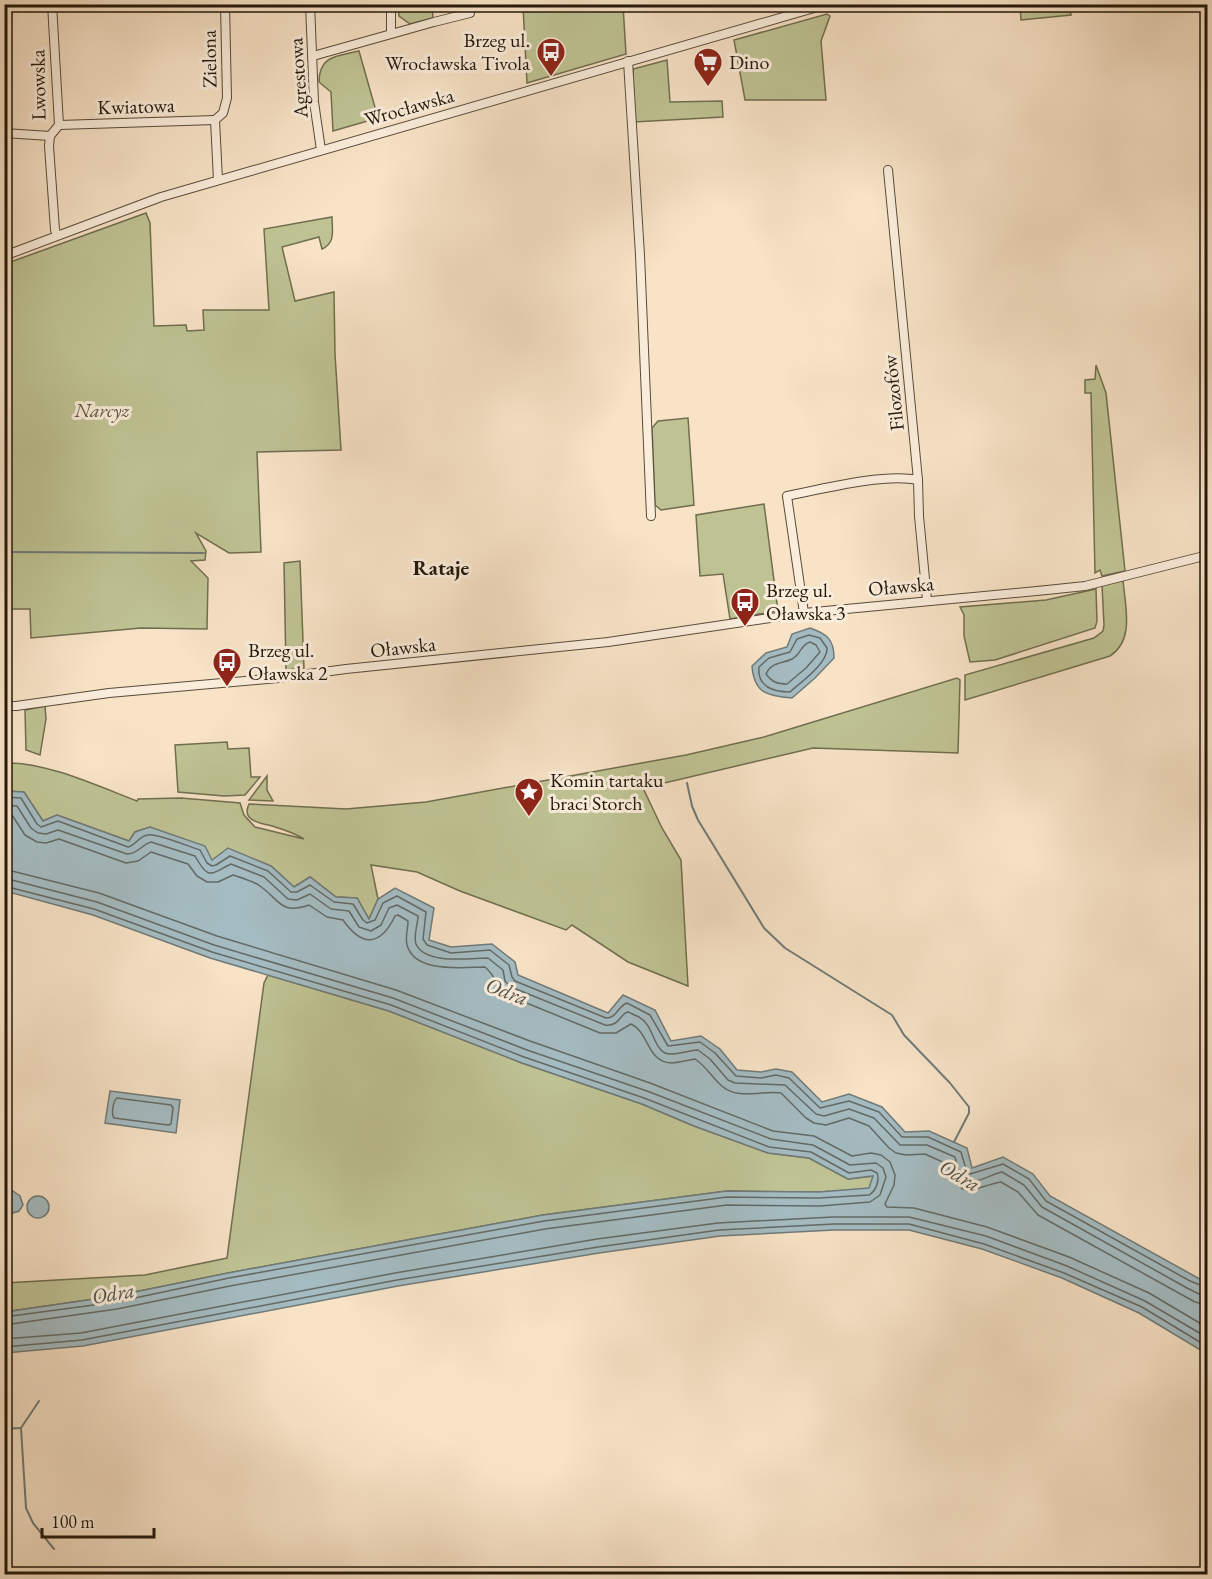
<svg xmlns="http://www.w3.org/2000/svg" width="1212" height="1579" font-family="'EB Garamond',serif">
<rect width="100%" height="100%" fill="#f8e3c7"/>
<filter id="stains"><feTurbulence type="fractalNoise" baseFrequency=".00333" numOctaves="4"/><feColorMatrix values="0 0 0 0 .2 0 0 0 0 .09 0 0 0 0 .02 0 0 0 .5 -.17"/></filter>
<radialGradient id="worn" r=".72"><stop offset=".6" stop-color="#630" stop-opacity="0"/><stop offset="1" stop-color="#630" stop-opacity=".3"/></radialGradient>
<g fill="#bfc394" stroke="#706e4f" stroke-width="1.5">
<polygon points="398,5 432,5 433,18 410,24 399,16"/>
<polygon points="506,5 623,5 626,54 527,83 523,6 506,7"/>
<polygon points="1020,5 1070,5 1071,15 1021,20"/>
<polygon points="827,14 830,16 821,41 826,100 745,100 734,40"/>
<path d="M359 51 378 118 333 131 331 92 319 82C319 55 338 56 359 51Z"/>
<polygon points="667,60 670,102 722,101 723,117 634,122 633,69"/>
<path d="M146 213 150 223 154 326 186 325 187 331 204 330 203 310H269L264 229 332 217C332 230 336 243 322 249L319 237 282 247 295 301 334 292 335 354 341 450 257 452 261 552 229 553 196 533 206 551 205 560 191 561 208 578 207 629 141 628 31 638 30 609H10L11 556H5V264Z"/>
<polygon points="1096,365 1106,393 1125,571 1102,576 1100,570 1095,573 1091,393 1085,393 1085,380 1095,379"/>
<polygon points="688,418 694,505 661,510 655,505 652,428 658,421"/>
<polygon points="764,504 778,611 730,619 723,574 700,576 696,515"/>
<polygon points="300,561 304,668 286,670 284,563"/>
<path d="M1123 580C1125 606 1135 640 1110 656L965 700V675L1094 638 1103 631 1104 625 1102 585Z"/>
<polygon points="1096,589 1097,621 1095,628 995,660 970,662 964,636 964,615 960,607 1046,600"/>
<path d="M957 678 960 680 958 753 813 748 643 788 662 828 681 860 688 986 628 962 572 925 566 930 460 891 417 872 371 865 378 899 369 919 357 898 336 897 310 877 294 887 271 866 212 861 150 827 135 832 129 841 57 815 43 821 24 792 5 791V763C44 761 100 787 137 801L138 799 181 798 240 803 244 815 255 827 304 839C296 834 282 829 272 826 260 823 241 821 249 804L346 809 426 802 686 755 764 737Z"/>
<polygon points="45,706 46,719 40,755 26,750 25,710"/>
<polygon points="227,742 228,749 249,748 251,777 260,777 245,795 224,796 178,792 175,745"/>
<polygon points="267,776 267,790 273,801 249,800"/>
<polygon points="268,975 389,1011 522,1063 642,1104 694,1126 768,1153 809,1158 848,1179 874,1176 869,1189 819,1192 727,1191 543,1215 228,1273 115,1296 5,1312 5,1283 145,1275 227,1258 264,983"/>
</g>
<g fill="#a4bbc1" stroke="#707a78" stroke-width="1.5">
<path d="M810 628C827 634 834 639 834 658L815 678 792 698C767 696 754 693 752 666L766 653 787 647 792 634Z"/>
<polygon points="5,791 24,792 43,821 57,815 129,841 135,832 150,827 205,846 212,860 228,848 271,866 294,887 310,877 336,897 357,898 369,919 378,899 395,888 434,908 429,940 451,947 492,944 515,962 518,975 608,1013 623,995 655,1010 671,1041 701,1036 720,1049 737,1070 761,1072 776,1069 792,1072 822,1102 849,1094 882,1107 905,1132 929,1131 967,1148 972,1168 1003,1157 1033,1174 1050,1196 1207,1283 1207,1354 1139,1313 1062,1278 982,1249 909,1230 834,1230 720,1236 599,1253 398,1286 83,1346 5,1353 5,1312 115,1296 228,1273 543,1215 727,1191 819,1192 869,1188 873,1176 848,1179 809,1158 768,1153 694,1126 642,1104 522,1063 389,1011 210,958 93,915 5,891"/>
<polygon points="110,1091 180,1100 176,1133 105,1123"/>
<polygon points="13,1191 20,1196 23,1205 19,1211 10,1214 5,1211 5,1194"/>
<circle cx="38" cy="1207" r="11"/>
</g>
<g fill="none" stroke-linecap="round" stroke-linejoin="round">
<g stroke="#636a66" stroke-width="1.5">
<path d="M809 635 820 638 827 648C828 663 801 682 790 692 774 692 757 687 759 667L769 658 790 652 797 639Z"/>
<path d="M810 642 816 645 820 652 806 668 787 684C777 684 772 682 766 674 771 662 782 664 792 659 801 655 800 645 810 642Z"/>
<path d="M4 797 21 798 37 824 41 827 58 821 128 847C136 845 139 836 148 835 156 833 190 847 200 850L207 863 212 866 216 865 230 856 268 871 291 892H297L310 885 334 902 353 904 363 920 367 923 375 920 383 903 397 896 426 912 423 939 427 945 451 953 490 950 509 965 512 977 515 981 606 1018C617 1018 618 1006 627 1003L650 1015 668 1046 700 1042 715 1053 736 1076 761 1078 776 1075 789 1078 820 1108 849 1101 879 1112 902 1137H928L961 1152 966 1169 970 1174 1003 1164 1029 1179 1046 1201 1190 1281 1208 1288"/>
<path d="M4 805 17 806 31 828 38 833 46 834 58 830 127 854C138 854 141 845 151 842L195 856C209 881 210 874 231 864L264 877 288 899 297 900 310 894 331 909 349 911 359 927 371 931 381 925 389 908 397 905 418 916C418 924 413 936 416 944 425 965 471 958 488 958L503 970 505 981 511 987 605 1025C620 1027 620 1013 628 1012 629 1012 636 1016 637 1016 654 1024 652 1046 665 1053 674 1057 688 1050 698 1050L710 1059 728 1080 735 1083 785 1085 816 1114 824 1116 849 1109 874 1118 900 1145H927L955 1157C957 1163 957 1171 961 1176 971 1189 990 1174 1002 1172L1024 1185 1042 1207 1187 1288 1201 1295 1208 1296"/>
<path d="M4 814 12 815 25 835 37 842 46 843 59 839 126 863 138 861 151 852 188 864 197 876 207 882H218L233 875C242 878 253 881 260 886 280 900 280 915 309 905L327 917 343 920C362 947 380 947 395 916L398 915 408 921C408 929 405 937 407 945 415 974 463 967 485 967 497 977 495 986 507 995L600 1033H616L631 1024C649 1032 647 1062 671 1063 679 1063 687 1060 695 1059 707 1067 713 1079 723 1087 739 1100 763 1090 781 1093L806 1118 814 1123 826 1125 849 1118 869 1126 889 1148 896 1153 906 1155 925 1154 947 1164C963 1204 969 1188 1001 1182L1018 1192 1038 1215 1195 1302 1208 1305"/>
<polyline points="4,869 99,893 217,936 396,990 530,1041 650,1083 773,1131 814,1136 852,1156 871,1153 881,1155 890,1162 895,1175 894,1185 885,1204 887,1207 914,1208 987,1227 1069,1257 1149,1293 1208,1328"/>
<polyline points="4,878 97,902 214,945 393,998 527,1050 647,1091 771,1139 813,1145 850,1165 876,1163 883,1168 886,1177 880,1195 870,1202 820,1206 727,1205 545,1229 230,1286 117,1309 4,1325"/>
<path d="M4 886 94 909 212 952 391 1005 524 1057 644 1098 769 1147 811 1152 849 1173 871 1170 877 1173C880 1180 876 1191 869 1195L819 1198 727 1197 544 1221 229 1278 116 1302 4 1317"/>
<path d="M117 1098 171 1105 173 1108 171 1124 168 1125 114 1118C111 1114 113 1101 117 1098Z"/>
<polyline points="4,1339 81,1333 395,1273 597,1239 718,1223 833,1217 909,1217 986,1236 1067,1266 1145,1301 1208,1338"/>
<polyline points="4,1347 82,1340 397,1280 598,1247 719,1230 834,1224 909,1224 984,1244 1064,1273 1142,1307 1208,1347"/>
</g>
<g stroke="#707a78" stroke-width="2">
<polyline points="4,552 204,553"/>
<polyline points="687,783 692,806 698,820 764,928 785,948 892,1015 904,1035 950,1083 969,1107 969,1113 954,1142"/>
<polyline points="39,1401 21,1428 26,1508 33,1523 54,1549"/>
<polyline points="4,1429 20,1428"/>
</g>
<g stroke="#584b39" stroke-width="10">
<g id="minor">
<polyline points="52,4 59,125 50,136 49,146 55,230 57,235"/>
<polyline points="310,4 314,102 321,150"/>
<polyline points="391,4 391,33"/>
<polyline points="313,56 434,22 470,13 470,4"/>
<polyline points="628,61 640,255 651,516"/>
<polyline points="215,120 223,113 227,98 225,4"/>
<polyline points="215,120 218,180"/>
<polyline points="59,125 215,120"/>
<polyline points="4,133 50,136"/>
<polyline points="888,170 918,480 919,516 927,600"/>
<polyline points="4,256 161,197 828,4"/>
<path d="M804 613 787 496C822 489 884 473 918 480"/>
<polyline points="4,706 16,706 109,693 278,678 346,669 608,642 804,613 1047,590 1085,586 1208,555"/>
</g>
</g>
<use href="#minor" stroke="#faeddb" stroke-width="8"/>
</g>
<defs>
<g id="bus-pin" transform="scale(1.5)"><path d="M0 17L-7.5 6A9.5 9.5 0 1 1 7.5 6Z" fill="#8f2418" stroke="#faeddb"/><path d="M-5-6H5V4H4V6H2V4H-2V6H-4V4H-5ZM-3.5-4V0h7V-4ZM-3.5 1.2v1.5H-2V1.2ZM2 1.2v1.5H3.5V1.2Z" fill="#fff"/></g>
<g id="supermarket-pin" transform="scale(1.5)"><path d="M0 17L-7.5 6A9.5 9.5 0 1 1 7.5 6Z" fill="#8f2418" stroke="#faeddb"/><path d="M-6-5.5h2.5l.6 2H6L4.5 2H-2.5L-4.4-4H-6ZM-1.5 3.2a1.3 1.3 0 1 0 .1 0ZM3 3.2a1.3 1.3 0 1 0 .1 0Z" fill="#fff"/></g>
<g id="sight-pin" transform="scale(1.5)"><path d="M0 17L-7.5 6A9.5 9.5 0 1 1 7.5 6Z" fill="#8f2418" stroke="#faeddb"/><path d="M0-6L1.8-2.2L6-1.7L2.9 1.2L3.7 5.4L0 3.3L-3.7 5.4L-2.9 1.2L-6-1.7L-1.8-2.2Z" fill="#fff"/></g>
</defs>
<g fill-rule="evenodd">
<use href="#bus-pin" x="551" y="52"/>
<use href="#supermarket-pin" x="708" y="62"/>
<use href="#bus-pin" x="745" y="602"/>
<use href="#bus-pin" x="227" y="662"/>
<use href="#sight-pin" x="529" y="792"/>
</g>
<g text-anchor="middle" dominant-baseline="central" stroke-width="6" stroke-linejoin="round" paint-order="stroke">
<g font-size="20" fill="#22180a" stroke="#faeddb" text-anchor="start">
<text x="530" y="40" text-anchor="end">Brzeg ul.<tspan x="530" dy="23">Wrocławska Tivola</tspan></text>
<text x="729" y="62">Dino</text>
<text x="766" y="590">Brzeg ul.<tspan x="766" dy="23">Oławska 3</tspan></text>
<text x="248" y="650">Brzeg ul.<tspan x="248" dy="23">Oławska 2</tspan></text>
<text x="550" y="780">Komin tartaku<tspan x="550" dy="23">braci Storch</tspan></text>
</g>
<g font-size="20" fill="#22180a" stroke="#faeddb">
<text transform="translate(209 59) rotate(-91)">Zielona</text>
<text transform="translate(298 78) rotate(-94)">Agrestowa</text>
<text transform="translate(38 85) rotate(-91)">Lwowska</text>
<text transform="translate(136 106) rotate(-2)">Kwiatowa</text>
<text transform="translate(409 107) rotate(-16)">Wrocławska</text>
<text transform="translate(893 393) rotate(-96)">Filozofów</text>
<text transform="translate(901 586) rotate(-5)">Oławska</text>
<text transform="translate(403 647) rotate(-6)">Oławska</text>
</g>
<g font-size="20" font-style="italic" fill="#59543a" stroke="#faeddb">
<text x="102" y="410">Narcyz</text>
</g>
<g font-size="21" font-weight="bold" fill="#22180a" stroke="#faeddb">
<text x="441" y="567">Rataje</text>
</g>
<g font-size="21" font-style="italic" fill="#50514a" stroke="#faeddb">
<text transform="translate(507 991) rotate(21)">Odra</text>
<text transform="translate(960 1175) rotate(30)">Odra</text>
<text transform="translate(113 1293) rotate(-10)">Odra</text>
</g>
</g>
<rect width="1212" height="1579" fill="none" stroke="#f8e3c7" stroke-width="24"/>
<rect x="6" y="6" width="1200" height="1567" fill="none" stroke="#22180a" stroke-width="3"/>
<rect x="12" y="12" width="1188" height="1555" fill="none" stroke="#22180a" stroke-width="1.5"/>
<path d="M42 1528v9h112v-9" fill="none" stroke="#22180a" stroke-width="3"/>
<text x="51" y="1528" font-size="18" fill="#22180a" stroke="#faeddb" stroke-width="4.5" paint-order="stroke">100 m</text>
<rect width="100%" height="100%" filter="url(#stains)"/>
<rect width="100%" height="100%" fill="url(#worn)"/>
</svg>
